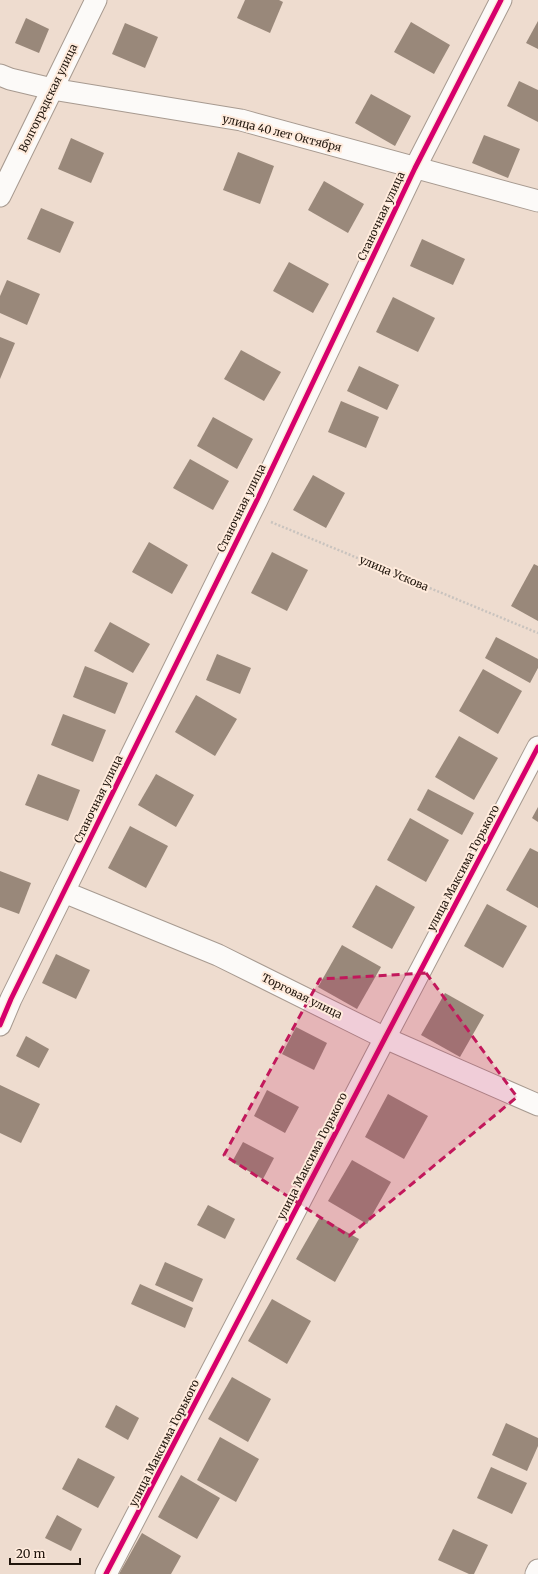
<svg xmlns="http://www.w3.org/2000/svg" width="538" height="1574" font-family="Merriweather,serif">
<rect width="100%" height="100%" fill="#eedccf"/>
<g fill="#99887a">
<polygon points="245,0 279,0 283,2 270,33 237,18"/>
<polygon points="26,18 49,29 39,53 15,43"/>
<polygon points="538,21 538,49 526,43"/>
<polygon points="411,22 450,45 434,74 394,52"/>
<polygon points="125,23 158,37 145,68 112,54"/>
<polygon points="519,81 538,90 538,122 507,106"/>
<polygon points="371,94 411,116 395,146 355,123"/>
<polygon points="484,135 520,149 508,178 472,163"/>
<polygon points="71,138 104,153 91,183 58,169"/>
<polygon points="238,152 274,166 260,204 223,190"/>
<polygon points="324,181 364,204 348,233 308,210"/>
<polygon points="41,208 74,222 60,253 27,239"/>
<polygon points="422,239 465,259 453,285 410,266"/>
<polygon points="289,262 329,284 313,313 273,291"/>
<polygon points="7,280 40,294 27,325 0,313 0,296"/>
<polygon points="393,297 435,318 418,352 376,332"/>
<polygon points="0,337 15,343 0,379"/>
<polygon points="241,350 281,372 264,401 224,379"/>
<polygon points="359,366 399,385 387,410 347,391"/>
<polygon points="341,401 379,417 366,448 328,432"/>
<polygon points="213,417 253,439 237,469 197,446"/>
<polygon points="190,459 229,481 213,510 173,488"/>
<polygon points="313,475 345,493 326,528 293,510"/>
<polygon points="149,542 188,565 172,594 132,572"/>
<polygon points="272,552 308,570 287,611 251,593"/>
<polygon points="534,564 538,566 538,621 511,606"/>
<polygon points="110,622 150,644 133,673 94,651"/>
<polygon points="496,637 538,659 538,668 530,683 485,658"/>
<polygon points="217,654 251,668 240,694 206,680"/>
<polygon points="85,666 128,683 115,714 73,697"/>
<polygon points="483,669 522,691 498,734 459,711"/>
<polygon points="196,695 237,719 215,756 175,732"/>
<polygon points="63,714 106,730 93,762 51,745"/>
<polygon points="459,736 498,758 474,800 435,777"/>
<polygon points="38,774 80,790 68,821 25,805"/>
<polygon points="156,774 194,795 176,827 138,805"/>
<polygon points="428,789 474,813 462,835 417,810"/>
<polygon points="538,807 538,822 532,818"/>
<polygon points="410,818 449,840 426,882 387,860"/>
<polygon points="130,826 168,846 146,888 108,868"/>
<polygon points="530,848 538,852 538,908 506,890"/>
<polygon points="0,871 31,883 19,914 0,907"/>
<polygon points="376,885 415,907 392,949 352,927"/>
<polygon points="487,904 527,926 503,968 464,946"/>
<polygon points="342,945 381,967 357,1009 318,987"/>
<polygon points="56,954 90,970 76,999 42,983"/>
<polygon points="445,993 484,1015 460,1057 421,1035"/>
<polygon points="296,1027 327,1043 314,1070 282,1054"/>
<polygon points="26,1036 49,1049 39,1068 16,1056"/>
<polygon points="0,1085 40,1104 21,1143 0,1133"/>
<polygon points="267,1090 299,1107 285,1133 254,1116"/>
<polygon points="388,1094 428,1116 404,1159 365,1137"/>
<polygon points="243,1142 274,1158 263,1179 232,1162"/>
<polygon points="352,1160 391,1182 367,1224 328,1201"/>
<polygon points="208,1205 235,1219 225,1239 197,1225"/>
<polygon points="320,1217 359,1239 335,1282 296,1259"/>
<polygon points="165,1262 203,1279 193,1302 155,1285"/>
<polygon points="140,1284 193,1308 185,1328 131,1304"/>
<polygon points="272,1299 311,1321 287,1364 248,1341"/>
<polygon points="232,1377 271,1399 248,1442 208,1419"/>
<polygon points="116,1405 139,1418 128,1440 105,1427"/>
<polygon points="506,1423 538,1438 538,1446 527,1471 492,1455"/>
<polygon points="220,1437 259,1459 236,1502 197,1480"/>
<polygon points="78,1458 115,1477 98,1508 62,1489"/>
<polygon points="491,1467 527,1483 512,1514 477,1498"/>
<polygon points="181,1475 220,1498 197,1539 158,1517"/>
<polygon points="57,1515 82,1529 71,1551 45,1538"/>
<polygon points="453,1529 488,1545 474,1574 469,1574 438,1560"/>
<polygon points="142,1533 181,1556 171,1574 119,1574"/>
</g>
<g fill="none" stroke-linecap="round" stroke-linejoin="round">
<g stroke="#a79a90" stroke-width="23">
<g id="minor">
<polyline points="0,75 10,79 52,89 241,120 538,201"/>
<polyline points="0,196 96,0"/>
<polyline points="64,892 218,955 385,1038 538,1105"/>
<polyline points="0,1025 11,999 257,500 415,168 501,0"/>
<polyline points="106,1574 385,1038 538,747"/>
<polyline points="536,1574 538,1570"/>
</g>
</g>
<polyline stroke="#c9c3be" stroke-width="2.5" stroke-dasharray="2 2" stroke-linecap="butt" points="271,522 538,633"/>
<use href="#minor" stroke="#fcfaf8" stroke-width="21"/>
<g stroke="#ffebdc" stroke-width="8">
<g id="cycleway">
<polyline points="0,1025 11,999 257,500 415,168 501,0"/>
<polyline points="106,1574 385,1038 538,747"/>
</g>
</g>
<use href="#cycleway" stroke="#d6006c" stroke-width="5"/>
</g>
<path fill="#c2185b" fill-opacity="0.2" stroke="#c2185b" stroke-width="3" stroke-dasharray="8 5" stroke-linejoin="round" d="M426 973 517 1097 349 1236 224 1155 320 979Z"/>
<g text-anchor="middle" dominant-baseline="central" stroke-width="4" stroke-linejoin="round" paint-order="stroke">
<g font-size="11" fill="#20150c" stroke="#ffebdc">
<text transform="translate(48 98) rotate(-64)">Волгоградская улица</text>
<text transform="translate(282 133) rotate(14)">улица 40 лет Октября</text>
<text transform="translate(381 216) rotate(-65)">Станочная улица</text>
<text transform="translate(241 508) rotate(-64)">Станочная улица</text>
<text transform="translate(394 573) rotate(23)">улица Ускова</text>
<text transform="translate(98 799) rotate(-64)">Станочная улица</text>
<text transform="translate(463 868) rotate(-62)">улица Максима Горького</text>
<text transform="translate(302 996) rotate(26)">Торговая улица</text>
<text transform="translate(312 1156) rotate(-63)">улица Максима Горького</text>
<text transform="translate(164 1443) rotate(-63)">улица Максима Горького</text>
</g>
</g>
<path d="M10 1558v6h70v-6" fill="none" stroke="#20150c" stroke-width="2"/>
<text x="16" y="1558" font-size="12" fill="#20150c" stroke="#ffebdc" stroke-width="3" paint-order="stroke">20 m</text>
</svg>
